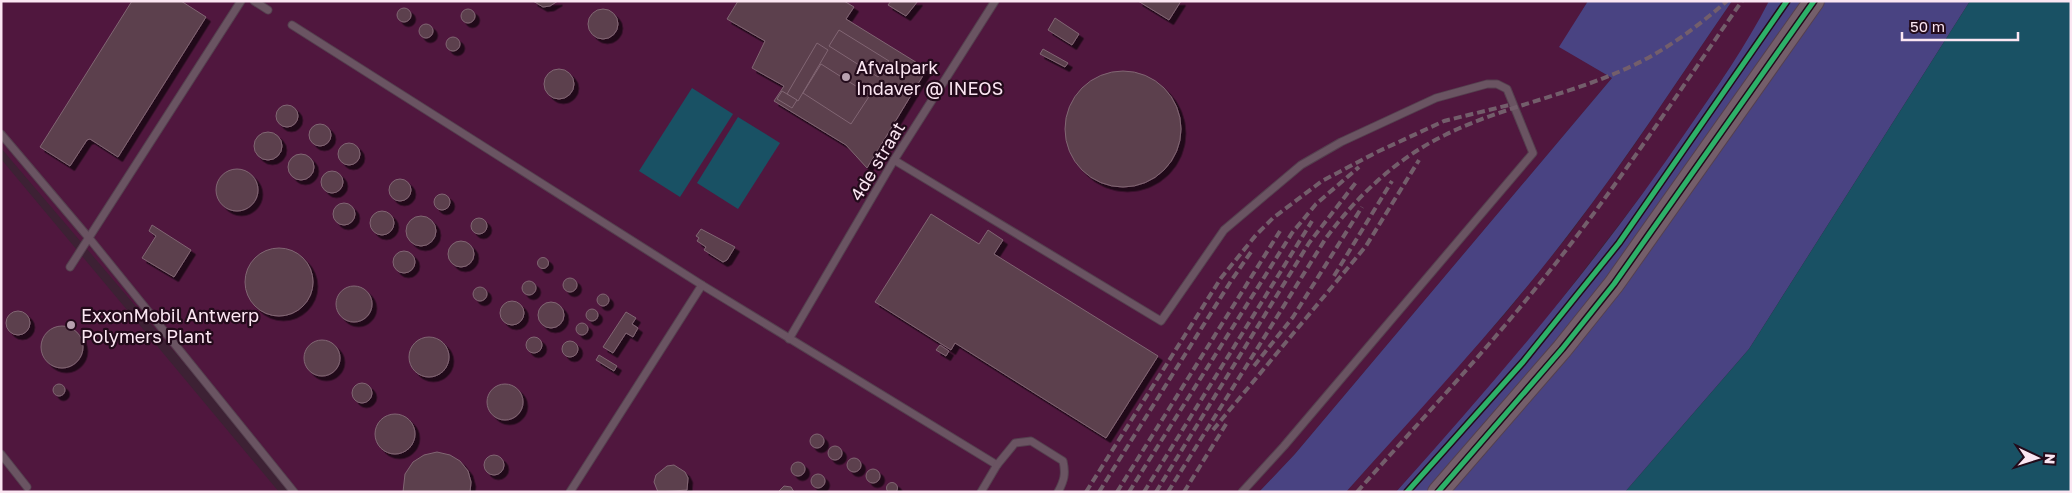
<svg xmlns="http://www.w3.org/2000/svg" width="2072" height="493" font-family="'Golos Text',sans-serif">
<defs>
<filter id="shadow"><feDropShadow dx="4.5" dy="4.5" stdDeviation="0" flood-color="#0009"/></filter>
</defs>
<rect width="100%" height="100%" fill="#3d2134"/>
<g fill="#50173e">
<polygon points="1,1 1588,1 1560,47 1612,78 1295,454 1259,492 294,492 1,148"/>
<polygon points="1732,1 1769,1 1752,35 1657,175 1537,331 1476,403 1396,492 1346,492 1505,314 1572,231 1633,147"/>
<polygon points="1,159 279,492 1,492"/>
</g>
<g fill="#494382">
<path d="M1588 1H1732C1679 78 1628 157 1571 231 1502 322 1423 406 1346 492H1259L1295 454 1612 78 1559 47Z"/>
<path d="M1769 1H1970L1749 349 1625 492H1396C1500 376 1601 258 1688 129 1717 87 1746 46 1769 1Z"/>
</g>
<g fill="#195164">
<polygon points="1970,1 2071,1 2071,492 1625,492 1749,349"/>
<polygon points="692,88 733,114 680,197 639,171"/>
<polygon points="738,117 780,143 738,209 697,183"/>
</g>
<g fill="#5c3f4d" stroke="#816673" filter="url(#shadow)">
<polygon points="132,1 181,1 206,17 118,157 90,139 87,140 70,166 40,147"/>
<polygon points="533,1 558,1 550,6 543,7"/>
<polygon points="738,1 844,1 854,7 846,19 927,69 867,168 846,145 774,101 784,86 752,68 765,41 727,19"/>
<polygon points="891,1 918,1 906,16 888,5"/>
<polygon points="1138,1 1181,1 1169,20"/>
<circle cx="404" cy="15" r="7"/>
<circle cx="603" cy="24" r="15"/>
<circle cx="468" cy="16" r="7"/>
<polygon points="1055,18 1079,34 1072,45 1048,30"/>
<circle cx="426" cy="31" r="7"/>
<polygon points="839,30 889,61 878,77 829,46"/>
<circle cx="453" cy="44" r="7"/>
<polygon points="817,43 828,50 798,101 787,94"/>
<polygon points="1043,49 1068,63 1065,67 1040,54"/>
<polygon points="821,64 870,95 851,124 803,93"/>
<circle cx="559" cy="84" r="15"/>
<circle cx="1123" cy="129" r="58"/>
<polygon points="782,91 797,100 792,108 777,99"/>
<circle cx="287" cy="116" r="11"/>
<circle cx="320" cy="135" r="11"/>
<circle cx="268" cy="146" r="14"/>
<circle cx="349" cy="154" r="11"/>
<circle cx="301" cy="167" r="13"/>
<circle cx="237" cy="190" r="21"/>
<circle cx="332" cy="182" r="11"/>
<circle cx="400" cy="190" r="11"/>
<circle cx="442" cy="202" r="8"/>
<circle cx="344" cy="214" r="11"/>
<circle cx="382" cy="223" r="12"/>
<polygon points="931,214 979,244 988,230 1003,240 994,254 1158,356 1106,438 955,343 951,350 875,302"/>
<circle cx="421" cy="231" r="15"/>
<circle cx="479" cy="226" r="8"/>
<polygon points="152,225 191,250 174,277 142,258 156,236 149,231"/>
<polygon points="701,229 735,247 727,260 723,262 704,250 706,247 697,241 699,238 696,236"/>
<circle cx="461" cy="254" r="13"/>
<circle cx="279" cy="282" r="34"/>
<circle cx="404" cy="262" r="11"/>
<circle cx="543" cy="263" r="5.5"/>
<circle cx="570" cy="285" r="7"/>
<circle cx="529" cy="288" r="7"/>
<circle cx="354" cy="304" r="18"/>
<circle cx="480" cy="294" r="7"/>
<circle cx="603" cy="300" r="6"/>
<circle cx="512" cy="313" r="12"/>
<circle cx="551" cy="315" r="13"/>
<circle cx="592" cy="315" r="6"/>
<circle cx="18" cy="323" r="12"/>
<polygon points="626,312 636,318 632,324 638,328 633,337 626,333 613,353 603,347"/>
<circle cx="582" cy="329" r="6"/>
<circle cx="62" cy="347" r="21"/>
<circle cx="429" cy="357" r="20"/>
<circle cx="534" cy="345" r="8"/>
<circle cx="322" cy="358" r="18"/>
<circle cx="570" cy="349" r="8"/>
<polygon points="940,345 949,351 946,356 936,350"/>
<polygon points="599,355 617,366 614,371 596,360"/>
<circle cx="362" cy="393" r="10"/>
<circle cx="505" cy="402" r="18"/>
<circle cx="59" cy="390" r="6"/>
<circle cx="395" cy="434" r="20"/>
<circle cx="817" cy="441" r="7"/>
<circle cx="835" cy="453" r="7"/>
<polygon points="437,452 450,455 460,461 468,471 471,482 470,492 403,492 405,474 413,462 424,455"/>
<circle cx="494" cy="465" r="10"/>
<circle cx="854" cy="465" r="7"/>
<circle cx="798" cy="469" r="7"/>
<polygon points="674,465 685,472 688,478 687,490 658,492 654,482 656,475 667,466"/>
<circle cx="873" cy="476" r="7"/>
<circle cx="818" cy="481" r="7"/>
<circle cx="892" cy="488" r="5.5"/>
<polygon points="784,486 791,487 794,492 778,492"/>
</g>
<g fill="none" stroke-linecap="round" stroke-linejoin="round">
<g stroke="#55404f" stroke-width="9">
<g id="lane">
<polyline points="254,1 268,10"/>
<polyline points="292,25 702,285 570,492"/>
<polyline points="1,134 89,238 294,492"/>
<polyline points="894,160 1161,321 1224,230 1301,165 1341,142 1436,98 1487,84 1497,84 1507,89 1533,153 1284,446 1242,492"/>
<polyline points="70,267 241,1"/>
<polyline points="702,285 997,465 981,492"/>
<polyline points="789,339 894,160 995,1"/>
<polyline points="1,454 27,487"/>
<path d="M997 465 1015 443 1031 441 1063 461C1066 474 1064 481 1058 492"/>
</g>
</g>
<g stroke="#55404f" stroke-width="22">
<polyline id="secondary" points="1438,492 1562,349 1614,284 1814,1"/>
</g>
<use href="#lane" stroke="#6a5462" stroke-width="7"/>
<use href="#secondary" stroke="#745e6a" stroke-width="20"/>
<g stroke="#735e6b" stroke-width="4" stroke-dasharray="8 4" stroke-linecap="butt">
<polyline points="1334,276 1392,181"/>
<polyline points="1254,366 1293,317 1362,207"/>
<polyline points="1213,430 1366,246 1419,160"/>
<polyline points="1086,492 1221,278 1256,235 1273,218 1322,181 1377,152 1444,121 1509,105"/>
<polyline points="1099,492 1231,281 1253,249"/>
<polyline points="1117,492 1280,231"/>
<polyline points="1129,492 1292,233 1316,204 1359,167"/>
<polyline points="1144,492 1312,221"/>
<polyline points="1156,492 1309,243 1357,181"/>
<path d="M1168 492 1326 238C1357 196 1397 158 1445 135 1501 107 1565 96 1623 70 1661 54 1696 28 1727 1"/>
<polyline points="1184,492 1228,421"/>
<path d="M1357 492C1420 421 1485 352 1544 278 1615 190 1677 94 1742 1"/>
</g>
<g stroke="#230b1b" stroke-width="8">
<g id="cycleway">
<polyline points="1407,492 1523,362 1619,243 1787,1"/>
<polyline points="1438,492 1562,349 1614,284 1814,1"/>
</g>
</g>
<use href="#cycleway" stroke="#2db169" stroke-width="5"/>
</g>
<g fill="#b8a1b0" stroke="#230b1b" stroke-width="2">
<circle cx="846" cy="77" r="5"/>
<circle cx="71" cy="325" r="5"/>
</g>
<g text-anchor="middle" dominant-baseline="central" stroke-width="4.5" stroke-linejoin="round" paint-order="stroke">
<g font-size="18" fill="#fbe6f2" stroke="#230b1b" text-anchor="start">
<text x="856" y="67">Afvalpark<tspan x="856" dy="21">Indaver @ INEOS</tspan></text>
<text x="81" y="315">ExxonMobil Antwerp<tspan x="81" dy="21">Polymers Plant</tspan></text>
</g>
<g font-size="18" fill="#fbe6f2" stroke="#230b1b">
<text transform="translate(877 161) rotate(-59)">4de straat</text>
</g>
</g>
<rect width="2072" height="493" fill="none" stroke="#fbe6f2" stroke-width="5"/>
<g transform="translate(2037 458) rotate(94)" stroke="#230b1b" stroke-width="4" paint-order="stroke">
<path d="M0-4L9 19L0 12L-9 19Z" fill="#fbe6f2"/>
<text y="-8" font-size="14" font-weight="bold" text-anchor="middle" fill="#fbe6f2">N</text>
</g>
<path d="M1902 32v8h116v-8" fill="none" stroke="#fbe6f2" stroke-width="2.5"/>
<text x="1910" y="32" font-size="15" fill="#fbe6f2" stroke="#230b1b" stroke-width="4" paint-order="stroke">50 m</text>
</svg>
